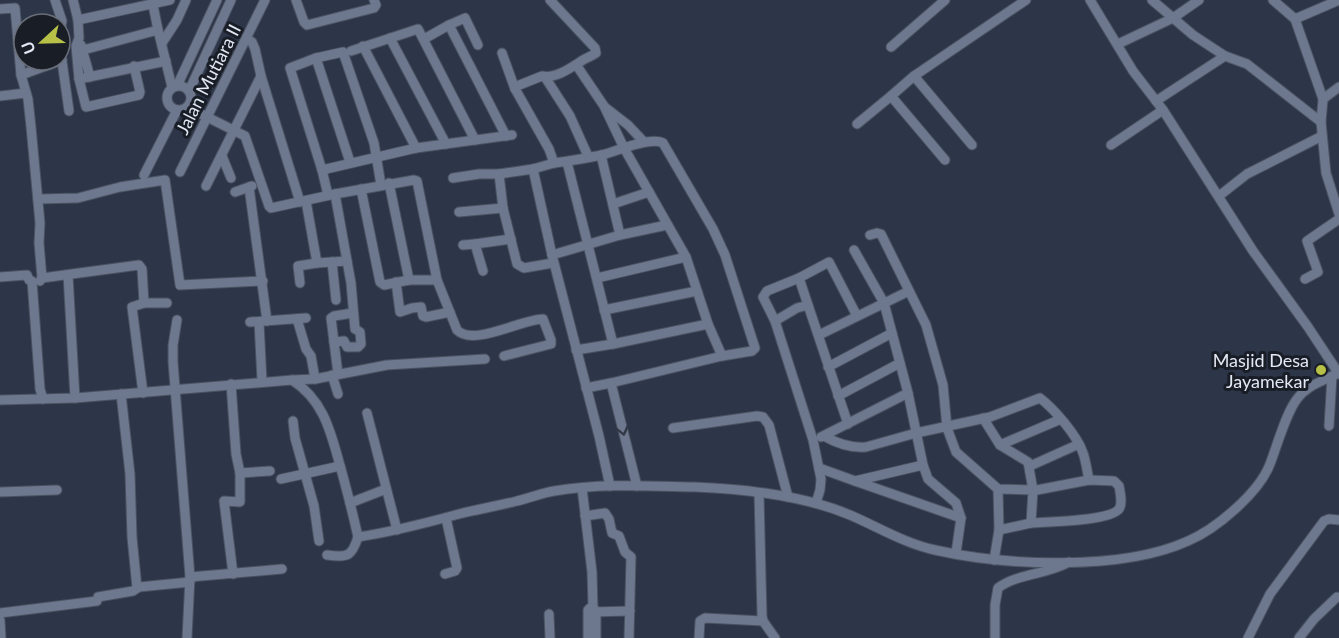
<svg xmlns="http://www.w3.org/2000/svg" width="1339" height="638" font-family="Lato,sans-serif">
<rect width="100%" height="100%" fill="#2d3549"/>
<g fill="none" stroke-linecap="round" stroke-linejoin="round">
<g stroke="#4a5261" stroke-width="11">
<g id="street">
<polyline points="55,0 62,21 60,32"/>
<polyline points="73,0 78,20 79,38 76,46 79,79 86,107 139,95 140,92 134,66"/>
<polyline points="152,0 158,30 172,87"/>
<polyline points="296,0 304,22 307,25 374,8 376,5 374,0"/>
<path d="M550 0 595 48 596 53C592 56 588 57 583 60 572 67 556 79 542 76L517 86 515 89 518 94 549 149 554 163C570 161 587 158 602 155 617 151 651 136 663 143L713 229 725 255 755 348 752 351 722 356"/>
<polyline points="1090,0 1133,71 1163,110 1253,251 1308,327 1339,374"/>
<polyline points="1152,0 1193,35 1225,56 1247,64 1321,122"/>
<polyline points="1273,0 1295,19 1323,99 1321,122 1326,173 1339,214"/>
<polyline points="0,9 15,8 21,75 28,99 31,127 40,223 39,243 42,278"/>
<polyline points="1295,19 1339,0"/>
<polyline points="78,20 170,0"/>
<polyline points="449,25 465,18 478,45"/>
<polyline points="390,38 446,144"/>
<polyline points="247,39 252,42 255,49 261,76 300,202"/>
<polyline points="424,39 449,25 506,136"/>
<polyline points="162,43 177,20 186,0"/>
<polyline points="1118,44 1173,18 1199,0"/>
<polyline points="81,45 90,77"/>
<polyline points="363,46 416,148"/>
<polyline points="60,47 69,111"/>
<polyline points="891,47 945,0"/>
<polyline points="83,50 158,30"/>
<polyline points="351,51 418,29 475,140"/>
<polyline points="502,53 515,89"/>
<polyline points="316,58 350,162"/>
<polyline points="577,66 604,106 624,148 686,257 708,324 722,356 611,383 586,388"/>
<polyline points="21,75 62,60"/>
<polyline points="914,76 972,145"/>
<polyline points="545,77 570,116 588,156"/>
<polyline points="79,79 166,61"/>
<circle cx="179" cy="98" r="12"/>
<polyline points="177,86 217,0"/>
<polyline points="189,91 231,0"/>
<polyline points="0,96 26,93"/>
<polyline points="1323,99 1339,87"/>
<polyline points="1156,101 1225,56"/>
<path d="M187 107 245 136 269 206 271 208 335 194 414 180 417 181 437 280 457 330C473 347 522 319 543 319L551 340V344L504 356"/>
<polyline points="606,108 628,125 644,142"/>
<polyline points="857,124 891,96"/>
<polyline points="1111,145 1163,110"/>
<polyline points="601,155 620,235"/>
<polyline points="222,156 231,178"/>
<polyline points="945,160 891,96 914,76 1026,0"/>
<polyline points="567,162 613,344 708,324"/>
<polyline points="533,169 499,174 503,208 517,264 524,268 553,263"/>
<polyline points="322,170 290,68 316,58 343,52 374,143 381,185"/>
<polyline points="180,172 265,0"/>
<polyline points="144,175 177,110"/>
<polyline points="453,178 479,174 499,174"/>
<polyline points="389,183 409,280 437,280"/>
<polyline points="206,186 261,76"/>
<polyline points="249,187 267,321"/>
<polyline points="361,189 380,282 384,285 409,280"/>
<polyline points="235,192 252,186"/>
<polyline points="328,195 322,170 416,148 512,135"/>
<polyline points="1219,196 1247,174 1322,136"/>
<polyline points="38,199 78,198 120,187 165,180 180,285 263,281"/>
<polyline points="306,201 317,263 347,261"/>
<polyline points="613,204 649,192"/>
<polyline points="459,212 503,208"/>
<path d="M870 235 877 233 881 234 926 325 943 385 947 428 956 452 998 489 1033 490H1037L1089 480 1114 481 1119 486C1120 492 1123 503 1119 509 1110 521 1047 522 1031 523L1033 490 1028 462 1000 445 983 418"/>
<polyline points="463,245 475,244"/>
<polyline points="854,250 884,303 908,393 923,465 928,479 956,503 961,518 956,553"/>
<polyline points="552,255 533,169 554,163"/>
<polyline points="332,262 336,300"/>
<polyline points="483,271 475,244 511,239"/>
<polyline points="68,275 75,398"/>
<polyline points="0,277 27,275 29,280 32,281 40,389 43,399"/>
<polyline points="597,278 686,257"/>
<polyline points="799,278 767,291 763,297 775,321 813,440 821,479 820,490 816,503"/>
<polyline points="1305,279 1318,272 1307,241 1339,219"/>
<polyline points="40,281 42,278 139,265 142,269 144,303"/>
<polyline points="396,282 400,312 412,308 421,307 423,316 426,317 450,312"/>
<polyline points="300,283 298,266 317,263"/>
<polyline points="808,305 799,278 829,262 857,316"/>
<polyline points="604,310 697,291"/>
<polyline points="297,319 306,349 311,356 315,379"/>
<polyline points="177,320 173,345 173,362 190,577 187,638"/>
<polyline points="775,321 797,308 808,305 848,424"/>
<polyline points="250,322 306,318"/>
<polyline points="259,322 262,381"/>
<polyline points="819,335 909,291"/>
<polyline points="334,342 344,341 347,347 358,347 361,344 360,332 355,329 351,283 335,194"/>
<polyline points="576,350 613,344"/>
<polyline points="828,367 892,333"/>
<polyline points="338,374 331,318 334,316 353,313"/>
<polyline points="332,375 338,394"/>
<polyline points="292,380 315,379 387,365 485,359"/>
<polyline points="611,383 637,486"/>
<polyline points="231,384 236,454 240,473"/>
<polyline points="143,393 132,307 144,303 167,303"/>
<polyline points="121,394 130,474 132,537 137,588"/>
<polyline points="838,396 900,363"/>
<path d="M0 400 75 398 292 380C325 401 331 434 341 469 347 491 353 514 358 537 352 556 348 558 327 555"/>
<polyline points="367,413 397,530"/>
<polyline points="293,421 295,438 314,506 319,541"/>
<polyline points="1329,426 1332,376"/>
<polyline points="673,428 757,416 763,417 769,425 788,497"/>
<path d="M824 436C836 443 852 448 866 447L916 433 990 417 1040 398C1054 409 1077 435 1083 453 1086 461 1087 471 1089 480"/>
<polyline points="821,437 908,393"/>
<polyline points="1000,445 1061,419"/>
<polyline points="1030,466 1079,444"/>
<polyline points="819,468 855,481 923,465"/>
<polyline points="281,479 340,466"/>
<polyline points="855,481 961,518"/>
<polyline points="610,486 599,436 552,255 620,235 667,225"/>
<polyline points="582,488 592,572 593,608 596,611 596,638"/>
<polyline points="998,489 999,530 1031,523"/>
<polyline points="0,492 57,490"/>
<polyline points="759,494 762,616 763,621 775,638"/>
<polyline points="350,503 386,489"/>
<polyline points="585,516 605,513 609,519 612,533 619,536 625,552 631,557 629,638"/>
<path d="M358 537C392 532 426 523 459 514 478 509 498 506 517 501 530 498 542 493 554 491 601 483 648 486 695 487 747 489 802 495 850 515 878 527 906 544 935 550 1006 566 1122 571 1188 541 1216 529 1259 493 1270 464 1277 446 1286 413 1297 399 1307 385 1324 381 1338 373"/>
<polyline points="994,560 999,530"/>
<polyline points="233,574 224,501 240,502 240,473 270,471"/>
<polyline points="445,574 455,571 457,568 446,518"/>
<polyline points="190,577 282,569"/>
<polyline points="591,612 630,611"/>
<polyline points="0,613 97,601 98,597 133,591 139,587 190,582"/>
<polyline points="549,614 550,638"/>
<polyline points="0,620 1,638"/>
<polyline points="588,638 588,610 590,608"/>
<polyline points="699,638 700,621 705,618 763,621"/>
<path d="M995 638V605L998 588C1018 573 1047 575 1069 562"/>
<polyline points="1248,638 1270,594 1324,521 1329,519 1339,520"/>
<polyline points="1299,638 1314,619 1337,597"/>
</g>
</g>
<use href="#street" stroke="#6d778d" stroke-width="9"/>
</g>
<defs><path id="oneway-chevron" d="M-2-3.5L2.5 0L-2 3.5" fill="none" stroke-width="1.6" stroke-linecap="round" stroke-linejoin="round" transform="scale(1.5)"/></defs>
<use stroke="#323845" href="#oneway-chevron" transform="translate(623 431) rotate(76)"/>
<circle fill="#b8c147" stroke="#191d26" stroke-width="2" cx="1321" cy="370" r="6"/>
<g text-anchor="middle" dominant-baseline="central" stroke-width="6" stroke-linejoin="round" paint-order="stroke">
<g font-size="18" fill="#e2e8f4" stroke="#191d26">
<text transform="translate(208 79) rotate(-63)">Jalan Mutiara II</text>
</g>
<g font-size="18" fill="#e2e8f4" stroke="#191d26" text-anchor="end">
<text x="1309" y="360">Masjid Desa<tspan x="1309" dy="21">Jayamekar</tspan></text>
</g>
</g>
<g transform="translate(42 42) rotate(248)"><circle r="28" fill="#191d26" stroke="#696e78" stroke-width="1.5"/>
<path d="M0-4.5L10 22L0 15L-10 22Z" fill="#b8c147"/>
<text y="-9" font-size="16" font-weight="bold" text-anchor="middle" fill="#e2e8f4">U</text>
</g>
</svg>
